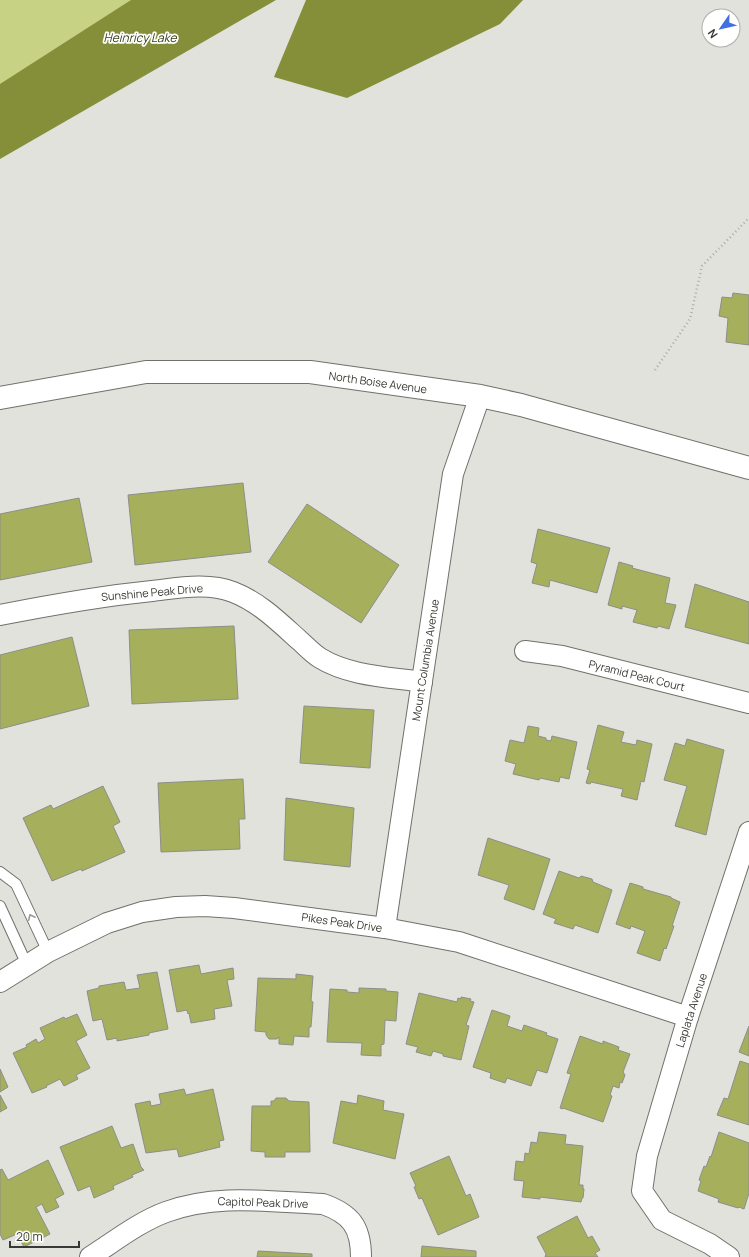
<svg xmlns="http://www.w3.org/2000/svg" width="749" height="1257" font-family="Manrope,sans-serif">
<rect width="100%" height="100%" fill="#e1e2dc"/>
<polygon fill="#c8d284" points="0,0 133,0 0,87"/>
<g fill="#858e39">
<polygon points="131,0 276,0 0,159 0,84"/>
<polygon points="306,0 523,0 500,24 347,98 274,77"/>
</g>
<g fill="#a6b05c" stroke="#8d8e88">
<polygon points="733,293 749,295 749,345 726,342 728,318 719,316 722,297 732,298"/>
<polygon points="243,483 251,552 135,565 128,495"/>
<polygon points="79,498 92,562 0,580 0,514"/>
<polygon points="307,504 399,565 361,623 268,562"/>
<polygon points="538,529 610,548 597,593 550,580 549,587 532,583 537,564 531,562"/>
<polygon points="619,562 633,566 632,568 670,578 665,603 676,605 669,629 658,626 657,628 633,622 637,610 622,606 622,609 608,605"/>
<polygon points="695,584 749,602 749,644 685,627"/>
<polygon points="234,626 238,699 132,704 129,630"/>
<polygon points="72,637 89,706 0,729 0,655"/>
<polygon points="304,706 374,710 370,768 300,763"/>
<polygon points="598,725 624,732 621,742 636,745 637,740 652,744 644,782 641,781 637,800 621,796 623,789 591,782 590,784 586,783 590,770 587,769"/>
<polygon points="528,726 539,728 538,736 546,738 546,740 551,741 552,736 577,742 569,779 560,777 559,782 540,778 539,780 513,774 516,764 505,761 510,740 524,743"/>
<polygon points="687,739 724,750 706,835 675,826 687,786 664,780 675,743 685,746"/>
<polygon points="243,779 245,819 239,819 240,849 161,852 158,783"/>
<polygon points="103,786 120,822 113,826 125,852 82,871 81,869 52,881 23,818 51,805 53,809"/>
<polygon points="286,798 354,808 350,867 284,860"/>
<polygon points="488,838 550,859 534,910 504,899 509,885 478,875"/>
<polygon points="559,871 579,878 581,876 592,879 593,882 612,890 598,933 575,925 573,929 554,923 556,919 543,914"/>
<polygon points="630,883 643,887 643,889 671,897 671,898 680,902 672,926 674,926 666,949 664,948 660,961 637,953 645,931 631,926 630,929 616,924"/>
<polygon points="199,965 201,974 233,968 234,979 227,980 232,1006 214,1009 215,1019 191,1023 189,1013 188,1014 187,1010 177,1012 169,970"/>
<polygon points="157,972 168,1029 149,1033 149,1035 117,1041 117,1038 107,1040 102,1019 93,1021 87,991 99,988 99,986 124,982 126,990 140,988 137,975"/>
<polygon points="296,974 313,976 311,1001 313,1002 311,1027 309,1027 309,1037 294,1036 293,1045 279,1044 279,1037 277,1039 269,1039 266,1035 266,1032 255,1031 258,978 296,979"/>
<polygon points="359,988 386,989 386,991 398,992 396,1021 385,1020 384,1044 381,1045 381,1056 361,1055 362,1043 327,1042 330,989 347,990 347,992 359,993"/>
<polygon points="419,993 457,1002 458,998 461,999 461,997 471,999 470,1001 474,1002 466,1025 469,1026 461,1060 443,1056 443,1054 433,1051 431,1056 416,1052 418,1047 406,1044"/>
<polygon points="492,1010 510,1016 507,1026 522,1031 524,1025 547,1033 546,1035 558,1039 547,1073 537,1070 531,1086 507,1078 505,1083 490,1078 491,1073 473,1067"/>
<polygon points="77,1014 87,1035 76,1041 90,1068 76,1075 78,1079 64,1086 60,1079 46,1086 47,1087 32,1093 13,1053 27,1047 26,1045 36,1039 38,1043 45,1039 40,1028 64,1017 65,1019"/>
<polygon points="749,1026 749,1056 739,1052"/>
<polygon points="580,1036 603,1044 603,1041 619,1047 618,1050 630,1054 623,1072 625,1075 622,1083 620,1082 619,1088 613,1086 610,1095 612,1096 603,1122 563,1108 563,1109 560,1108 571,1074 567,1073"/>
<polygon points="740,1061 749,1064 749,1125 717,1115 724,1098 728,1099"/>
<polygon points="0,1069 8,1087 0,1092"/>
<polygon points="184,1089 186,1095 213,1089 224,1140 219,1141 220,1147 179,1157 177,1149 146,1153 135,1104 150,1101 151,1106 161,1104 159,1094"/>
<polygon points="0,1095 7,1108 0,1112"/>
<polygon points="358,1095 384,1101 383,1110 404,1114 395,1159 333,1143 341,1101 357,1104"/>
<polygon points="276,1098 286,1098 289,1101 309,1102 310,1152 285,1152 285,1157 265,1157 265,1152 251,1151 252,1106 271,1106 271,1101 274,1101"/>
<polygon points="112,1126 121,1148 133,1144 141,1167 144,1170 132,1175 133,1177 113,1186 114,1189 94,1198 90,1186 78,1191 60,1147"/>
<polygon points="539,1132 566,1135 565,1144 583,1146 579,1185 583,1185 583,1189 584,1189 583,1198 582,1198 581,1202 540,1197 540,1199 522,1197 524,1181 514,1180 516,1161 524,1162 525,1153 529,1154 531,1142 537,1143"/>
<polygon points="719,1132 749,1143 749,1193 744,1209 739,1207 738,1208 718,1202 719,1199 698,1191 701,1181 699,1180 704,1166 706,1167 710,1156 711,1157"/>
<polygon points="449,1156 466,1196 470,1194 479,1217 438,1235 422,1198 419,1199 414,1187 416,1186 410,1173"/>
<polygon points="48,1160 64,1194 55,1199 59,1207 46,1213 42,1204 36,1207 50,1234 24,1247 17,1234 3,1240 0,1234 0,1170 2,1169 8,1180"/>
<polygon points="577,1216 588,1238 592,1236 600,1250 595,1253 598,1257 545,1257 546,1254 537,1237"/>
<polygon points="422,1246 476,1251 476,1257 421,1257"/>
<polygon points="258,1251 312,1254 312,1257 257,1257"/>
</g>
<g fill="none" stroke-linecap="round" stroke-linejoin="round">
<g stroke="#71716c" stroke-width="12">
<g id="lane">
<polyline points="0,872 16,884 48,952"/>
<polyline points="0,906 27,965"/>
</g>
</g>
<g stroke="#71716c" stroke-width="22">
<g id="street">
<path d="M0 615C51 605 101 596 152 591 178 588 208 582 233 592 259 602 279 622 299 640 306 646 312 653 320 658 349 676 389 677 422 682"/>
<polyline points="525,651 562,656 749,703"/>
<polyline points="385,928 453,474 480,396"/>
<polyline points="0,982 48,952 107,923 142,912 176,907 205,906 234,908 385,928 459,942 688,1017"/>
<path d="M90 1257C115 1241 139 1222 166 1212 216 1193 271 1202 323 1204 351 1214 361 1227 361 1257"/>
<polyline points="729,1257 710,1244 662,1220 642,1191 647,1156 688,1017 749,832"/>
</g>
</g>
<g stroke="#71716c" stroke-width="24">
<polyline id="secondary" points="0,398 146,372 310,372 480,396 521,405 749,468"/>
</g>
<polyline stroke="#acaca8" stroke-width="2.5" stroke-dasharray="1 3" stroke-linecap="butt" points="655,370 690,319 702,266 749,218"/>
<use href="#lane" stroke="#fff" stroke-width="10"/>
<use href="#street" stroke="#fff" stroke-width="20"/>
<use href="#secondary" stroke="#fff" stroke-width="22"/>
</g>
<defs><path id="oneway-chevron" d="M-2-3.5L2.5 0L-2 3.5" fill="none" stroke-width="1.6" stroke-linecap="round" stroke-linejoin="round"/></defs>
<use stroke="#9c9c9a" href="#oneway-chevron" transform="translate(31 917) rotate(-115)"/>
<g text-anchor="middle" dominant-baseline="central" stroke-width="3.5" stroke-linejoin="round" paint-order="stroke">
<g font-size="11" fill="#383836" stroke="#fffffe">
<text transform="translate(378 382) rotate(8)">North Boise Avenue</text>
<text transform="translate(152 592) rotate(-5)">Sunshine Peak Drive</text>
<text transform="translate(425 660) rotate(-81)">Mount Columbia Avenue</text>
<text transform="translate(637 675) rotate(14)">Pyramid Peak Court</text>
<text transform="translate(342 922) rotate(8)">Pikes Peak Drive</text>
<text transform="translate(691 1010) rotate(-72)">Laplata Avenue</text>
<text transform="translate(263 1202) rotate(2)">Capitol Peak Drive</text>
</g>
<g font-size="12" font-style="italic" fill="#3a3e1a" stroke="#fffffe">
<text x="140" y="37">Heinricy Lake</text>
</g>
</g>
<g transform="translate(721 28) rotate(236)"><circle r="19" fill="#fffffe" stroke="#afafae"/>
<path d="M0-3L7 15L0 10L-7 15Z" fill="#4270e1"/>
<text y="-6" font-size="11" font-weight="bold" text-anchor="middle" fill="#383836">N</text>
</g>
<path d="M10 1241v6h69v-6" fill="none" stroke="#383836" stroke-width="2"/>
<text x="16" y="1241" font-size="12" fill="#383836" stroke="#fffffe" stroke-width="3" paint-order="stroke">20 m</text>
</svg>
